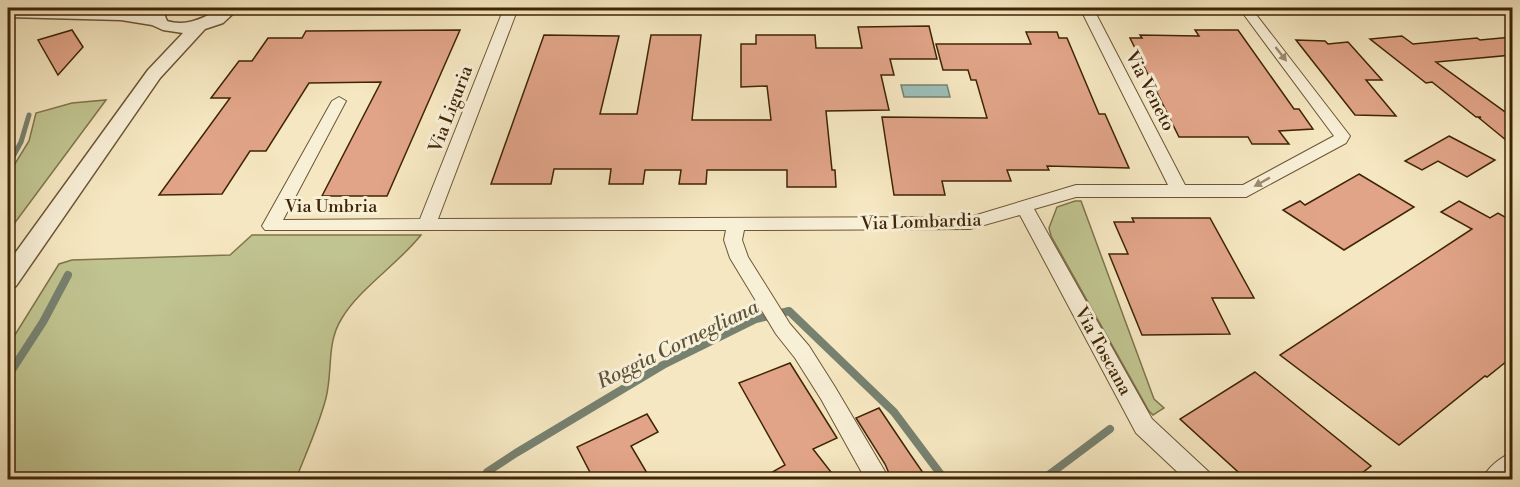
<svg xmlns="http://www.w3.org/2000/svg" width="1520" height="487" font-family="'Libre Bodoni',serif">
<rect width="100%" height="100%" fill="#f5e7c1"/>
<filter id="stains"><feTurbulence type="fractalNoise" baseFrequency=".00333" numOctaves="4"/><feColorMatrix values="0 0 0 0 .2 0 0 0 0 .09 0 0 0 0 .02 0 0 0 .5 -.17"/></filter>
<radialGradient id="worn" r=".72"><stop offset=".6" stop-color="#630" stop-opacity="0"/><stop offset="1" stop-color="#630" stop-opacity=".3"/></radialGradient>
<g fill="#c0c490" stroke="#80744a" stroke-width="1.5">
<polygon points="106,100 8,232 8,175 29,141 36,113 72,103"/>
<polygon points="1075,201 1081,201 1154,399 1164,408 1153,415 1149,411 1051,236 1049,228 1057,207"/>
<path d="M252 235H421C398 264 360 288 342 318 326 343 333 370 326 398 319 425 306 453 296 479H8V346L59 264 72 260 230 255Z"/>
</g>
<polygon fill="#9dbfb8" stroke="#778170" stroke-width="1.5" points="901,85 947,85 950,97 904,97"/>
<g fill="none" stroke-linecap="round" stroke-linejoin="round">
<polyline stroke="#778170" stroke-width="5" points="8,166 21,142 29,115"/>
<g stroke="#778170" stroke-width="8">
<polyline points="8,376 43,322 68,275"/>
<polyline points="483,480 487,472 516,453 663,365 756,319 789,311 894,412 945,480"/>
<polyline points="1042,480 1110,429"/>
</g>
</g>
<g fill="#e1a488" stroke="#3f2505" stroke-width="1.5">
<polygon points="929,26 937,59 890,59 894,75 881,75 889,110 826,111 832,170 835,170 836,187 787,187 787,170 707,170 706,184 679,184 681,170 645,170 643,184 609,184 611,169 554,169 551,184 491,184 544,35 619,36 600,114 637,114 651,35 701,35 692,120 771,120 767,86 741,87 741,44 756,44 756,35 815,35 816,48 862,48 858,27"/>
<polygon points="72,30 83,47 58,75 38,40"/>
<polygon points="460,30 387,196 322,196 381,82 309,83 266,151 250,151 222,194 159,195 230,98 211,98 239,61 252,61 268,38 302,38 306,31"/>
<polygon points="1195,30 1238,30 1294,109 1299,109 1313,129 1279,131 1289,144 1252,144 1248,137 1179,137 1130,38 1142,38 1140,35 1199,36"/>
<polygon points="1026,32 1057,32 1059,38 1067,38 1099,114 1105,114 1129,168 1047,166 1049,170 1007,170 1011,181 942,181 945,195 894,195 882,117 987,118 976,80 971,80 968,70 943,70 936,44 1031,44"/>
<polygon points="1402,36 1413,44 1477,38 1480,40 1512,37 1512,55 1436,62 1512,117 1512,145 1479,118 1481,117 1476,117 1432,82 1426,83 1370,39"/>
<polygon points="1296,40 1325,41 1328,44 1348,42 1382,80 1366,80 1396,116 1355,115"/>
<polygon points="1449,136 1495,160 1467,177 1438,161 1422,170 1405,161"/>
<polygon points="1359,174 1414,207 1344,250 1283,210 1300,201 1305,205"/>
<polygon points="1459,201 1490,218 1498,213 1512,221 1512,357 1487,377 1485,376 1399,445 1280,355 1472,229 1441,212"/>
<polygon points="1132,218 1210,218 1254,298 1212,298 1230,334 1142,335 1109,254 1128,254 1114,222 1134,222"/>
<polygon points="790,363 837,438 813,449 831,472 819,480 758,480 785,465 739,383"/>
<polygon points="1255,372 1371,466 1353,480 1247,480 1180,419"/>
<polygon points="879,408 910,454 928,480 892,480 885,464 856,418"/>
<polygon points="647,414 658,432 631,446 647,473 635,480 594,480 577,447"/>
</g>
<g fill="none" stroke-linecap="round" stroke-linejoin="round">
<g stroke="#6c5634" stroke-width="2">
<g id="minor">
<polygon points="504,8 518,8 438,219 970,217 1076,185 1168,185 1080,8 1093,8 1185,185 1243,185 1334,136 1239,8 1251,8 1350,136 1346,143 1246,197 1076,197 1034,209 1152,419 1210,473 1213,480 1186,480 1136,433 1020,215 970,229 744,230 742,240 748,257 790,324 809,346 835,387 890,480 866,480 821,399 795,358 776,334 730,258 724,240 726,230 265,230 262,226 332,101 339,97 346,101 283,220 420,219"/>
<path d="M1512 453V477L1510 480H1482C1487 468 1500 457 1512 453Z"/>
</g>
</g>
<g stroke="#6c5634" stroke-width="3">
<g id="tertiary">
<path d="M8 8 102 9 150 15 155 8H169L165 16 167 21C198 30 213 5 239 8L223 23 205 29 160 78 16 286 8 289V263L148 70 183 33 163 30 152 25 121 20 8 17Z"/>
<polygon points="259,8 484,8 476,13 267,13"/>
<polygon points="1167,8 1477,8 1469,13 1175,13"/>
</g>
</g>
<use href="#minor" fill="#f8efd7" fill-rule="evenodd"/>
<use href="#tertiary" fill="#f8efd7" fill-rule="evenodd"/>
</g>
<defs><path id="oneway-solid" d="M-6-.8H1V-3.2L6.5 0L1 3.2V.8H-6Z" transform="scale(1.5)"/></defs>
<g fill="#9c8a6e">
<use href="#oneway-solid" transform="translate(1281 54) rotate(52)"/>
<use href="#oneway-solid" transform="translate(1262 182) rotate(151)"/>
</g>
<g text-anchor="middle" dominant-baseline="central" stroke-width="6" stroke-linejoin="round" paint-order="stroke">
<g font-size="18" fill="#3f2505" stroke="#f8efd7">
<text transform="translate(1150 91) rotate(63)">Via Veneto</text>
<text transform="translate(451 109) rotate(-69)">Via Liguria</text>
<text x="331" y="206">Via Umbria</text>
<text transform="translate(921 222) rotate(-2)">Via Lombardia</text>
<text transform="translate(1103 351) rotate(61)">Via Toscana</text>
</g>
<g font-size="20" font-style="italic" fill="#5b533b" stroke="#f8efd7">
<text transform="translate(678 345) rotate(-26)">Roggia Cornegliana</text>
</g>
</g>
<rect width="1520" height="487" fill="none" stroke="#f5e7c1" stroke-width="30"/>
<rect x="9" y="9" width="1502" height="469" fill="none" stroke="#3f2505" stroke-width="3"/>
<rect x="15" y="15" width="1490" height="457" fill="none" stroke="#3f2505" stroke-width="1.5"/>
<rect width="100%" height="100%" filter="url(#stains)"/>
<rect width="100%" height="100%" fill="url(#worn)"/>
</svg>
